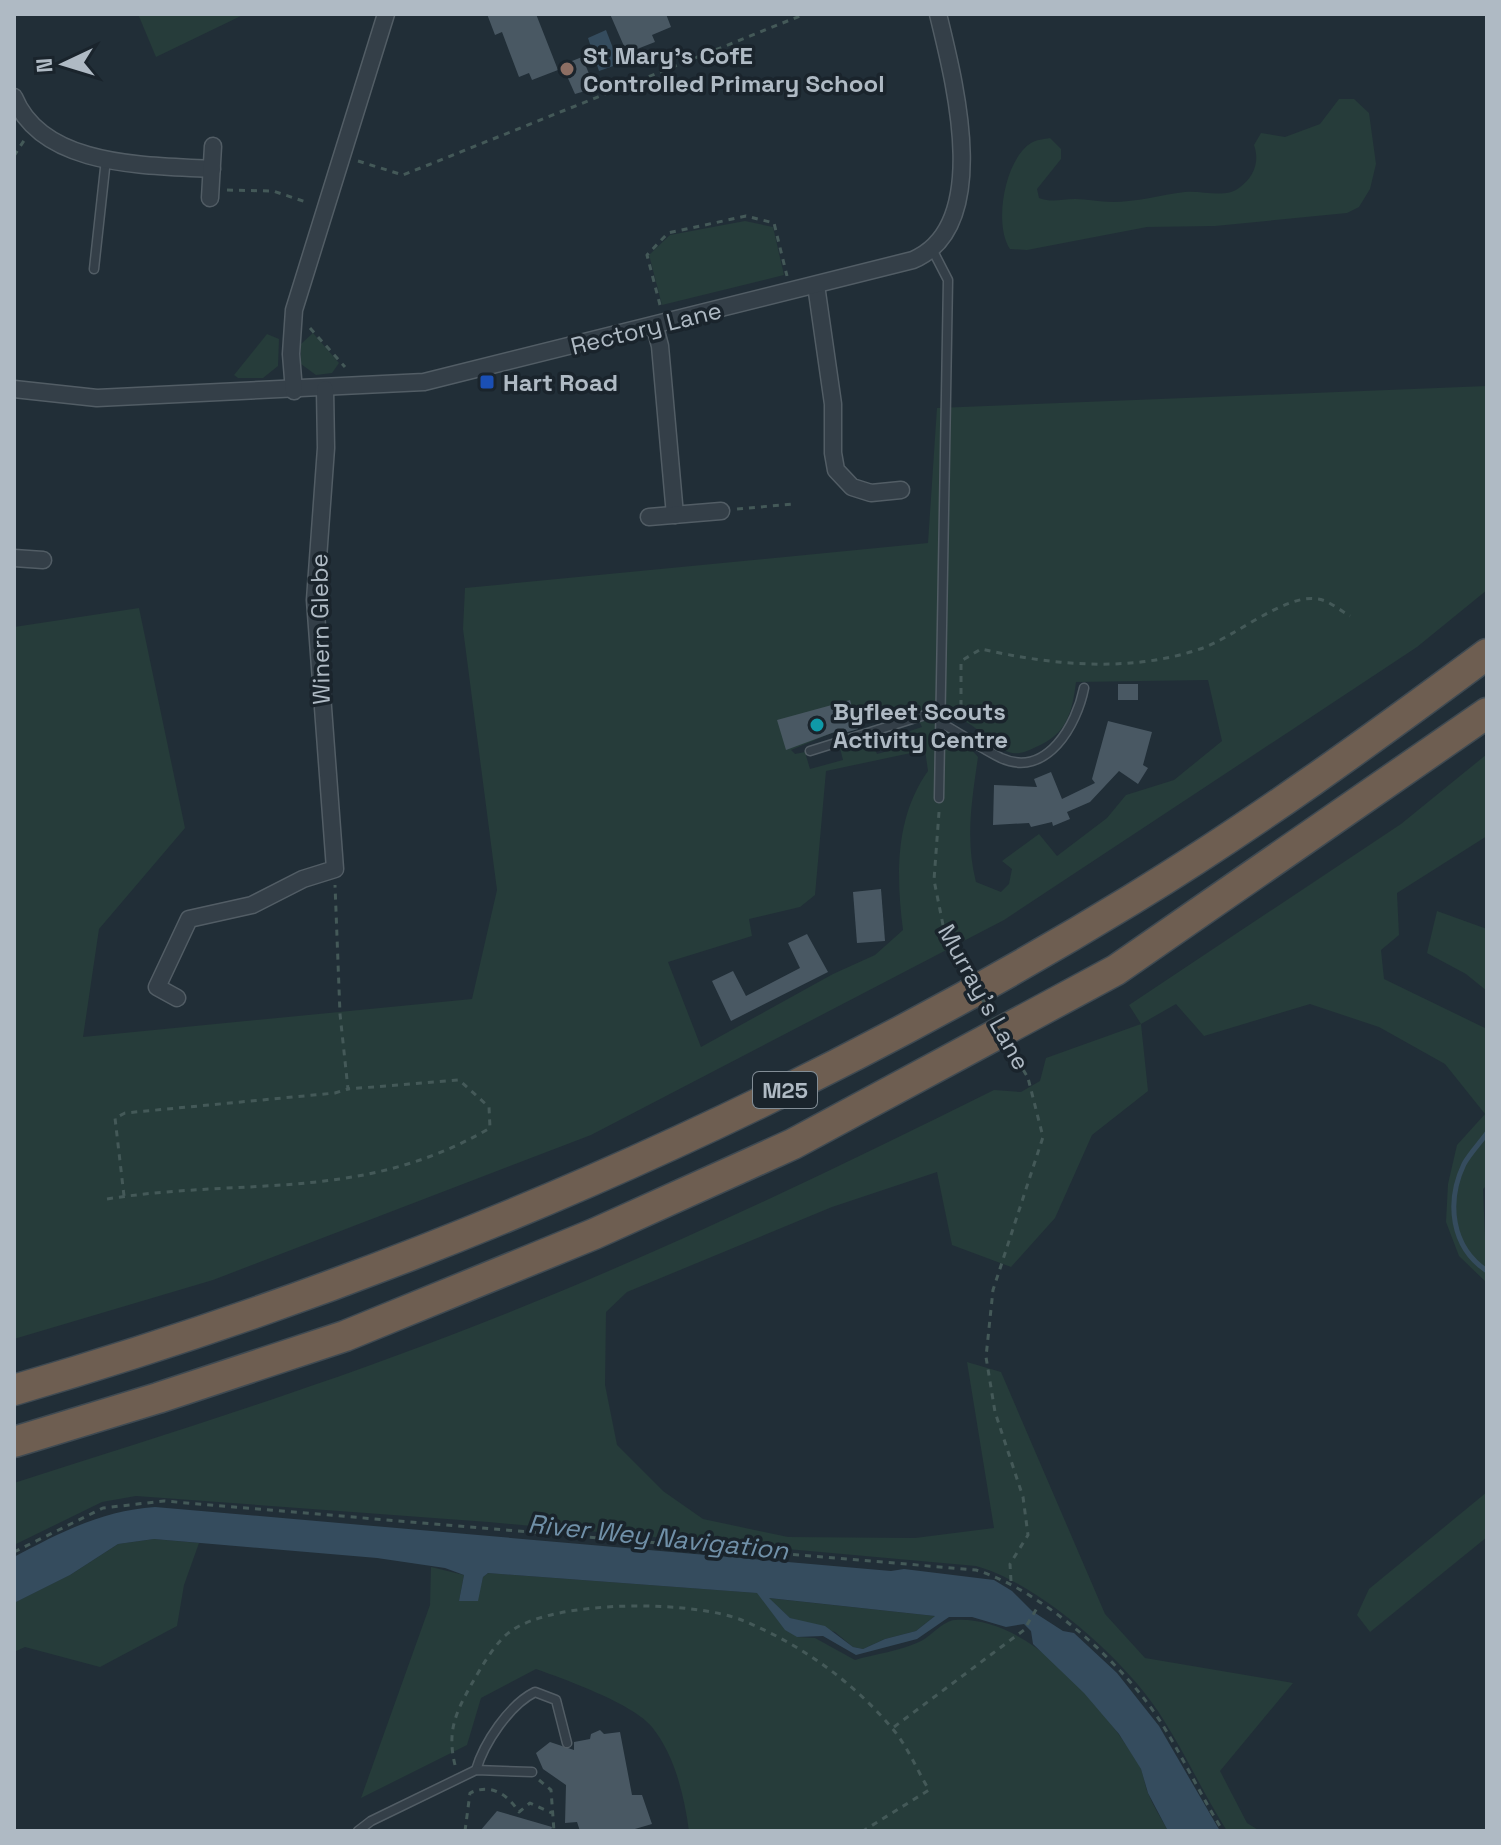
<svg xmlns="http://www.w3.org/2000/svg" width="1501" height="1845" font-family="'Space Grotesk',sans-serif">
<rect width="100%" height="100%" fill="#212e37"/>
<g fill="#263c3a" fill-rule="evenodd">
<polygon points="138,14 245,14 156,57"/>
<path d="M1339 99H1354L1369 113 1376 164 1370 189 1359 207 1347 213 1215 226 1147 227 1027 250 1010 249C993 224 1005 159 1031 143 1036 140 1044 139 1050 138L1061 149V159L1037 189 1039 198C1053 203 1061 199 1075 199 1087 199 1100 202 1112 202 1137 202 1160 195 1185 192 1202 190 1224 199 1239 188 1254 177 1260 162 1254 145L1261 133 1285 137 1320 124Z"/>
<polygon points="745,221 773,227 784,275 662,305 649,255 670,235"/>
<polygon points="313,333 339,363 332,373 316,375 301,364 301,344"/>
<polygon points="267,334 279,339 278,366 263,378 238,378 234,375"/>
<path d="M1487 386V590L1417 647 1004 920 591 1135 213 1280 14 1339V627L139 608 185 828 99 929 83 1037 472 999 497 890 463 629 465 588 928 543 937 408ZM1208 680 1222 741 1174 780 1126 795 1107 818 1057 856 1039 834 1002 861 1012 869 1009 884 1001 892 976 882C965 839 972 800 978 757L961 738 948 740V716C985 724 978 741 1006 751 1017 756 1025 752 1036 747 1067 734 1072 713 1076 682ZM865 707 869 721 915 712 922 727 910 731 913 744 877 754 871 740 840 748 843 760 810 769 805 752 795 754 791 750 839 730 841 734 858 729 853 710ZM925 750 928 771C895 817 896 876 903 930L875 955 833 974 701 1047 668 962 752 936 749 919 800 907 815 895 826 771Z"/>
<path d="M1487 754V836L1397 893 1399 935 1381 950 1384 979 1487 1029V1185L1483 1189 1487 1283 1459 1256 1446 1222 1448 1184 1457 1145 1485 1114 1445 1064 1379 1027 1310 1004 1204 1036 1176 1004 1141 1024 1148 1091 1092 1135 1055 1218 1011 1267 952 1245 937 1172 832 1207 627 1292 606 1312 605 1385 617 1445 663 1491 703 1519 788 1537 915 1538 994 1528 967 1362 1001 1372 1105 1614 1145 1658 1293 1683 1220 1771 1247 1823 1260 1831H1227C1204 1795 1186 1755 1163 1719 1129 1663 1039 1583 976 1566L488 1522 136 1496 102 1502 14 1545V1483C170 1433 325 1385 477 1325 654 1256 825 1174 994 1090L1021 1092 1040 1081 1046 1058 1141 1024 1129 1005 1401 824Z"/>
<polygon points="1437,911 1487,929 1487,991 1466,974 1427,953"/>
<polygon points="1487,1492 1487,1537 1370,1632 1357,1615 1369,1589"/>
<polygon points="154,1539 199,1543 184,1585 177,1626 100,1667 25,1647 14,1652 14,1603 70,1575 118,1544"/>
<path d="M431 1567 464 1575 459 1601H477L483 1577 488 1573 758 1593 797 1637 815 1638 855 1660C875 1654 900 1651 919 1642 931 1637 942 1621 955 1620 1030 1615 1104 1707 1139 1765 1144 1773 1144 1784 1148 1793 1153 1806 1162 1819 1168 1831H689C684 1795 675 1756 652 1727 634 1704 564 1679 536 1669L481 1698 467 1745 361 1798 430 1605Z"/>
<polygon points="768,1598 935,1616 916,1631 885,1639 863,1649 853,1647 835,1632 790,1618"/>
</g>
<g fill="#354c5e" fill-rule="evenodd">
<polygon points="606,30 619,64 599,71 588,38"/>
<path d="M155 1507 891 1571 904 1569 994 1580 1012 1591 1032 1611 1063 1631 1074 1633 1117 1673 1159 1726 1220 1831H1168L1148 1793 1141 1769 1119 1734 1084 1693 1033 1644 1031 1631 1024 1624 1006 1627 972 1617H949L917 1639 856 1655 823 1636 797 1637 785 1630 757 1593 488 1573 483 1577 478 1601H459L464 1575 445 1568 377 1558 154 1539 118 1544 70 1575 14 1603V1557C61 1532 101 1511 155 1507ZM769 1598 935 1616 916 1631 885 1639 863 1649 853 1647 825 1626 790 1618Z"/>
</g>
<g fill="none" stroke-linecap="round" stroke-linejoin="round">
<path stroke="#354c5e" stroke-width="5" d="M1487 1133C1480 1143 1470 1153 1464 1164 1446 1202 1451 1247 1487 1271"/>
</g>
<g fill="#495863">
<polygon points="487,14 536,14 558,70 532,80 529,73 519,77 502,32 495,35"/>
<polygon points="610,14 666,14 671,27 652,35 655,42 627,53"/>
<polygon points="582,57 595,88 575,94 562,65"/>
<rect x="1118" y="684" width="20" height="16"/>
<polygon points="850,700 858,729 841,734 840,730 786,750 777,720"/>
<polygon points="1108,721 1152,732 1143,765 1148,768 1138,784 1119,771 1090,802 1067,812 1070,819 1053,826 1052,822 1031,827 1029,823 993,825 994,785 1037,787 1034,779 1051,772 1062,799 1095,783 1092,779"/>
<polygon points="881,889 885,941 857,943 853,892"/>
<polygon points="807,934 828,972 731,1021 712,981 733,971 746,996 800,968 788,943"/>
<polygon points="600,1730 604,1734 620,1732 632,1795 642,1795 652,1824 628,1831 580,1831 577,1822 565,1823 566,1785 543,1769 536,1753 550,1742 574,1750 574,1742 590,1739 591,1734"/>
<polygon points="497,1811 552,1827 551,1831 480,1831"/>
</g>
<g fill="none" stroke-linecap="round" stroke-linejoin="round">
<g stroke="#525d65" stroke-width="11">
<g id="lane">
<polyline points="933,251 948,280 939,798"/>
<polyline points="94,269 106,159"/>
<path d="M941 723C961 734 981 748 1001 758 1047 779 1077 724 1084 688"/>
<polyline points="810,751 941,710"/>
<path d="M476 1770C484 1743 509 1705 535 1692L556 1700 567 1743"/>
<polyline points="358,1831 371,1821 476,1770 532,1772"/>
</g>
</g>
<g stroke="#525d65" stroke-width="19">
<g id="street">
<path d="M14 97C43 168 147 165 212 169"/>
<polyline points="210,198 213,146"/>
<polyline points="816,285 833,404 833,453 836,470 852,487 871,493 901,490"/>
<polyline points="655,327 660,346 675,515"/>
<path d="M14 389 97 398 424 382 913 260C993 226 954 80 938 14"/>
<polyline points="294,391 291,354 294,310 386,14"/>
<polyline points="649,517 721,511"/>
<polyline points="14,558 43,560"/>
<polyline points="177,998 157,987 189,919 252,905 303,879 335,869 315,600 326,448 325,389"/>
</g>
</g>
<g stroke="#3f4a52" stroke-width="33">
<g id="highway">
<path d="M14 1390C404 1276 784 1112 1131 900 1254 825 1371 740 1487 654"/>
<polyline points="14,1442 158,1398 345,1336 594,1234 793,1144 1116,970 1487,713"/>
</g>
</g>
<g stroke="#445958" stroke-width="3" stroke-dasharray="6 6" stroke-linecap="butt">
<polyline points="14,156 25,139"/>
<polyline points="358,161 403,175 805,14"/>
<polyline points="227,190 273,191 309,203"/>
<polyline points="660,305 647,255 668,233 746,216 774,223 787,276"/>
<polyline points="310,328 345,367"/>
<polyline points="737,509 794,504"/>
<path d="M961 718V661L981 649C1052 665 1129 673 1200 649 1232 639 1285 593 1318 599 1328 600 1341 611 1350 616"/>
<polyline points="939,812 934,880 945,935"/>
<polyline points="124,1196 115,1118 125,1113 335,1093 348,1089"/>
<path d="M107 1199C245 1177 361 1203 490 1128L489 1107 459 1080 348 1089 340 1014 335 885"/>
<path d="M14 1552 103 1508 164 1501 976 1570C1042 1590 1125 1665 1162 1724 1184 1759 1201 1796 1223 1831"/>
<polyline points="1011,1581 1010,1564 1028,1535 1023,1497 995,1412 986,1357 993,1290 1043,1137 1028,1078"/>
<polyline points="894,1727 1024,1630 1037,1608"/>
<path d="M455 1765C447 1732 455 1714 471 1685 481 1668 495 1642 511 1631 556 1599 695 1600 744 1621 800 1644 852 1681 891 1727 907 1745 917 1770 929 1790L863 1831"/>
<polyline points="539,1780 551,1790 554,1831"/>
<path d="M465 1831 470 1793C491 1783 507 1794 519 1812L530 1803 552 1813"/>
</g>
<use href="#lane" stroke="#343f48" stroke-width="8"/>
<use href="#street" stroke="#343f48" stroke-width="16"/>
<use href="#highway" stroke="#6e5e51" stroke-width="30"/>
<polyline stroke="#445958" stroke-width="3" stroke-dasharray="6 6" stroke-linecap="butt" points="945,935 1028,1078"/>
</g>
<circle fill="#8d6e63" stroke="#1a242c" stroke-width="3" cx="567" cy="69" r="8"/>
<rect fill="#1a4fb4" stroke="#1a242c" stroke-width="3" x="479" y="374" width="16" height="16" rx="4"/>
<circle fill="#0f9aa8" stroke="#1a242c" stroke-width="3" cx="817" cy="725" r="8"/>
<g text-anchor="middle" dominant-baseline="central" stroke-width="7" stroke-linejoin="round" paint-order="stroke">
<rect fill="#1a242c" stroke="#828d96" stroke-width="2" x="753" y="1072" width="64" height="36" rx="6"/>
<g font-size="22" font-weight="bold" fill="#afbac4">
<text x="785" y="1090">M25</text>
</g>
<g font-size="24" font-weight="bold" fill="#afbac4" stroke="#1a242c" text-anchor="start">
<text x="583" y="55">St Mary's CofE<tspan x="583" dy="28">Controlled Primary School</tspan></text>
<text x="503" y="382">Hart Road</text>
<text x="833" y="711">Byfleet Scouts<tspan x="833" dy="28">Activity Centre</tspan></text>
</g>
<g font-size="24" fill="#afbac4" stroke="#1a242c">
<text transform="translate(646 328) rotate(-14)">Rectory Lane</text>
<text transform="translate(320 629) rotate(-91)">Winern Glebe</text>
<text transform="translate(984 997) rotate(61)">Murray's Lane</text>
</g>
<g font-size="26" font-style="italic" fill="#7090a8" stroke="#1a242c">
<text transform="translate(658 1537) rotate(6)">River Wey Navigation</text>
</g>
</g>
<rect width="1501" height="1845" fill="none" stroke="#afbac4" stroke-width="32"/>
<g transform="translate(64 64) rotate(266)" stroke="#1a242c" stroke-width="6" paint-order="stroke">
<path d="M0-6L14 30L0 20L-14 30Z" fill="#afbac4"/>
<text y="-12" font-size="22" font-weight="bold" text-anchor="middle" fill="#afbac4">N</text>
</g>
</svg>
